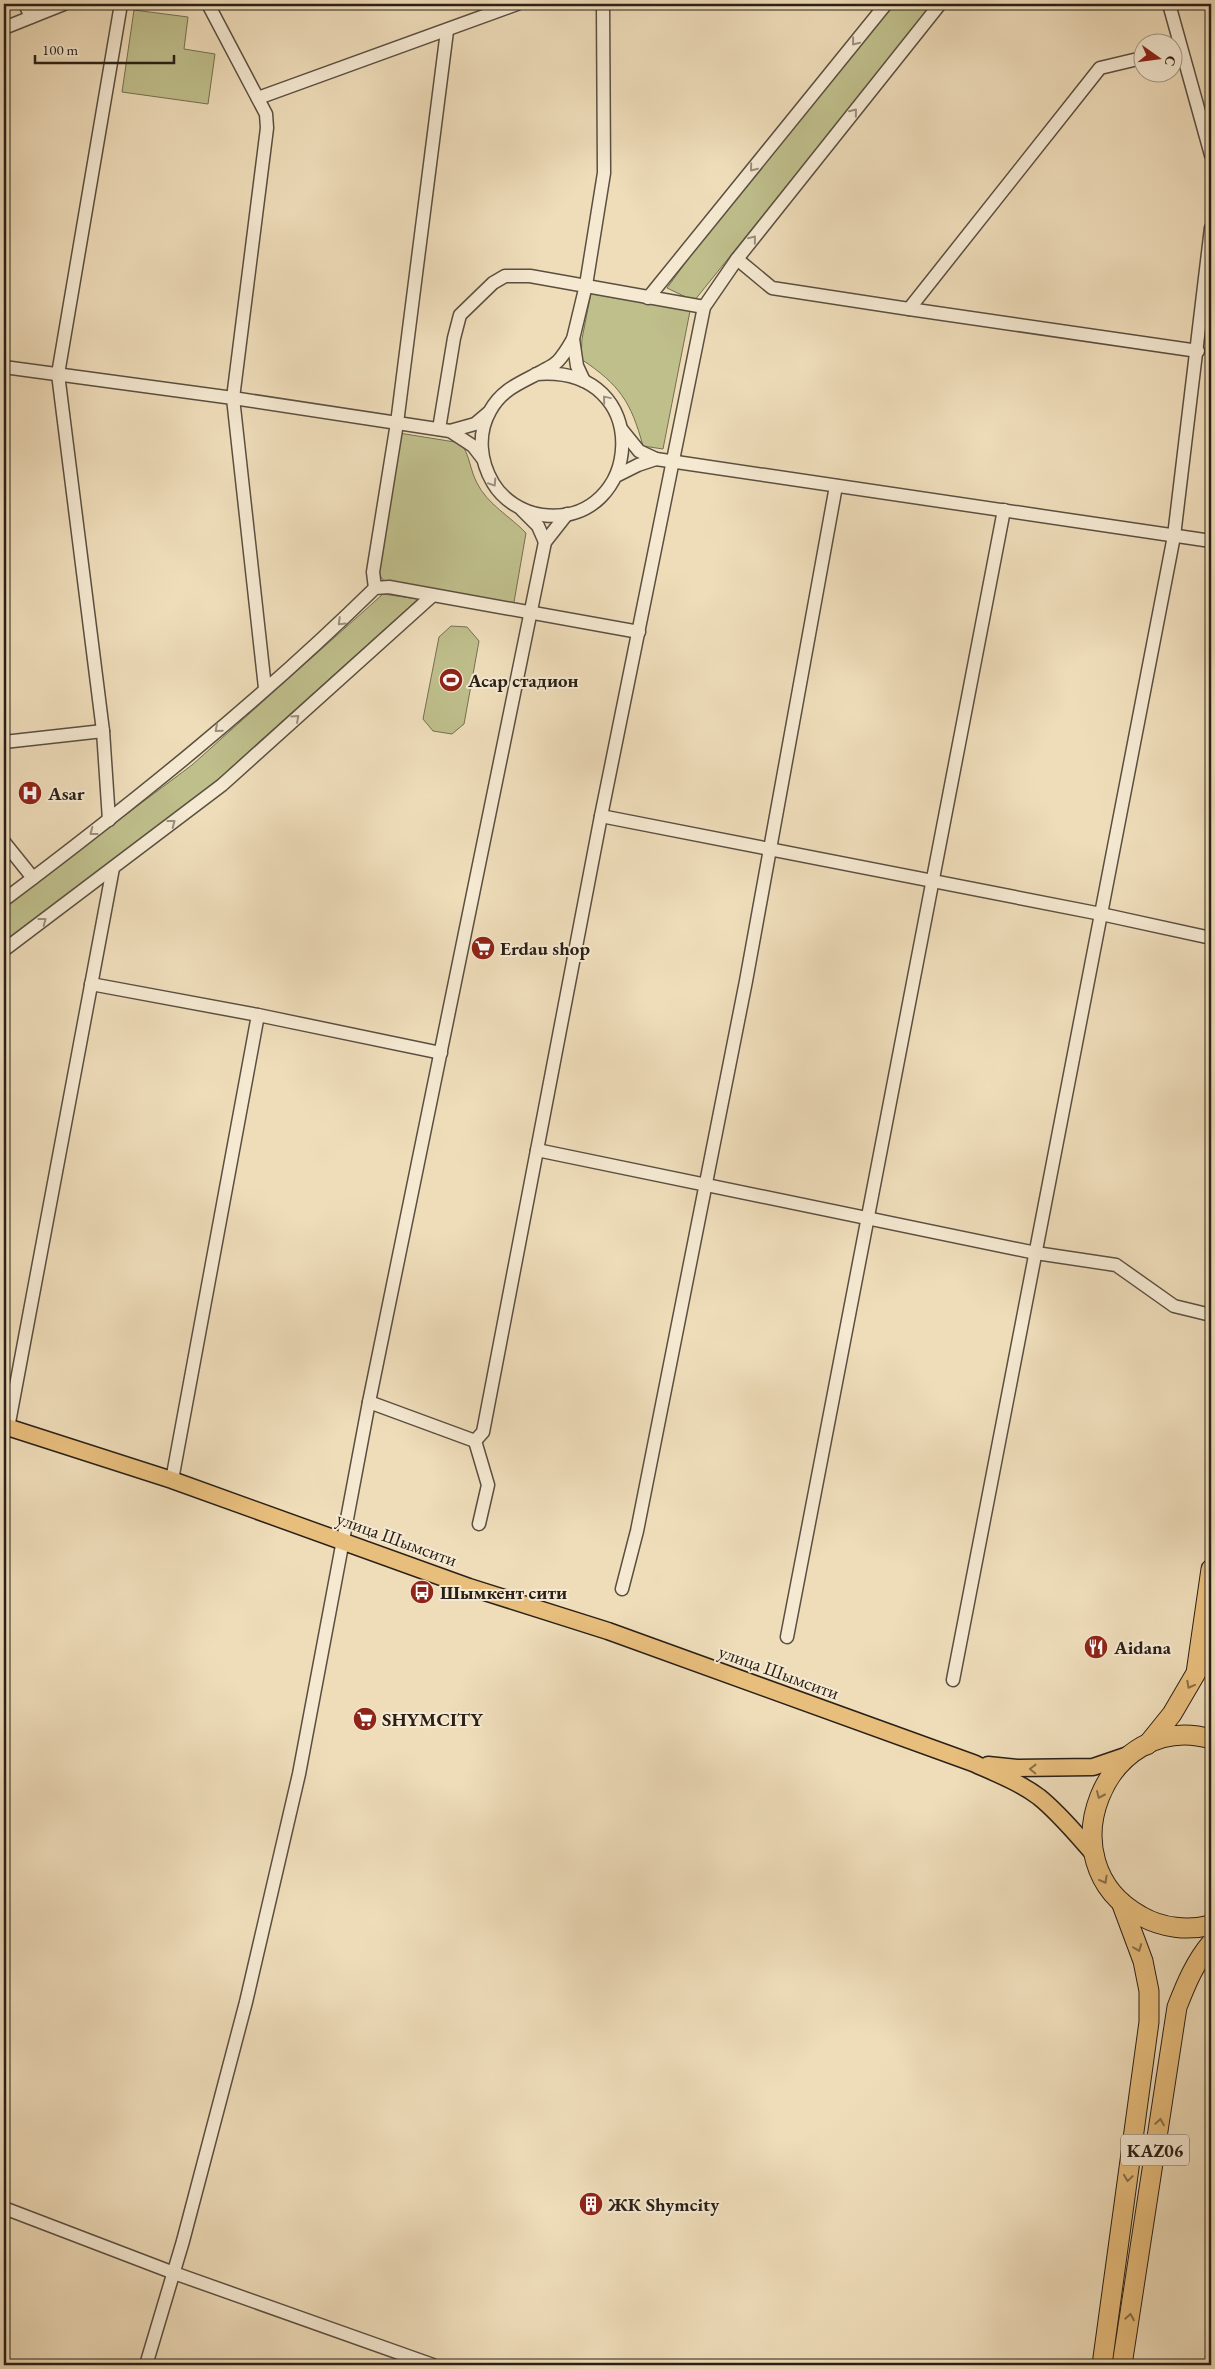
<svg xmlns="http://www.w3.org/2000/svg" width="1215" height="2369" font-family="'EB Garamond',serif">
<rect width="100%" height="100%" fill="#efddba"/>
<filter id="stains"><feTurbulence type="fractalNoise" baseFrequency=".004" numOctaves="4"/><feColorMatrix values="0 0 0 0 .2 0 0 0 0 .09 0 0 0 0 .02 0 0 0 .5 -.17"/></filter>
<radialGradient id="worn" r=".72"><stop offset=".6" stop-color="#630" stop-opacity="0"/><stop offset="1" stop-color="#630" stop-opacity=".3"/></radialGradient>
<g fill="#bfbf8c" stroke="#747052">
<polygon points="892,4 933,4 694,301 667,288 691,255"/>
<polygon points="134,10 188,17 184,49 215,54 208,104 122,92"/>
<path d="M591 293 690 311 663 449 643 446C631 402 620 385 581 359L582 339Z"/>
<path d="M399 433 461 443C470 456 470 470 477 483 487 504 511 517 526 533L514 602 509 605 385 582 377 572Z"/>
<polygon points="383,594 418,599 204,792 4,942 4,906 192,765"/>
<polygon points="451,626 467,627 479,641 464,724 452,734 433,731 423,719 439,637"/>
</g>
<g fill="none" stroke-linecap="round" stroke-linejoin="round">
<g stroke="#5b4f40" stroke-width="15">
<g id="minor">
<polyline points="25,4 31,17"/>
<polyline points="208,4 266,114 267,128 233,398 265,688"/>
<polyline points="1169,4 1211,155"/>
<polyline points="4,28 64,4"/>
<polyline points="258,98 517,4"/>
<polyline points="737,259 772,288 909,309 1100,68 1142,58"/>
<polyline points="648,298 886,4"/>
<polyline points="909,309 1198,351"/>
<polyline points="4,367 233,398 450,431 473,446 483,459"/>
<path d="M536 374C657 364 643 528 542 515 522 512 503 500 493 483 480 461 477 434 490 411 503 387 524 382 546 369 550 367 555 364 558 361 564 355 569 346 573 339"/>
<polyline points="584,381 577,366 573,339 586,285 604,173 603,4"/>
<polyline points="439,429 454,338 460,315 493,283 505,276 530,276 704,307"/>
<polyline points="622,430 639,451 656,459 1211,541"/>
<polyline points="450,431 475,424 488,413"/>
<polyline points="616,476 638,465 656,459"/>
<polyline points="522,510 538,526 545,542"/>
<polyline points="375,588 373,572 397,423 447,31"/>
<polyline points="4,742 103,731"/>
<polyline points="601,816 1101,914 1211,938"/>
<polyline points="109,820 103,731 58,374 121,4"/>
<polyline points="4,842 33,878"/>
<path d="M4 900C133 803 260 701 375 588L389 587 639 632"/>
<polyline points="4,950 222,785 432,596"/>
<polyline points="91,984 258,1015 441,1053"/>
<polyline points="537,1150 1036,1253 1116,1265 1174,1306 1211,1315"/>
<polyline points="369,1402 475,1441 483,1432 601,816 704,307 737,259 940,4"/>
<polyline points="8,1428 113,868"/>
<polyline points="475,1441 488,1485 479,1524"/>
<polyline points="172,1480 258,1015"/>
<polyline points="622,1589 637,1531 746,981 836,486"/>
<polyline points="787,1637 1004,510"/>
<polyline points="953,1680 1174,536 1211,228"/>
<polyline points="4,2208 174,2273 433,2365"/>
<polyline points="146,2365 183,2241 246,2002 299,1774 369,1402 545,542 567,514"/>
</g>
</g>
<g stroke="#2a2017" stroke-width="19">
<g id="major">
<path d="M4 1426 172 1480 469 1587 608 1631 973 1763C995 1773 1019 1782 1039 1797 1059 1813 1076 1834 1093 1853"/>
<polyline points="988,1765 1017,1768 1093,1767 1131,1754"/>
</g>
</g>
<g stroke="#2a2017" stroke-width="21">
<g id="highway">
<path d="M1211 1739C1106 1709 1043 1863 1141 1916 1162 1928 1188 1931 1211 1925"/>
<polyline points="1147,1745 1172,1714 1196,1673 1211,1569"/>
<polyline points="1102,2365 1149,2022 1149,1991 1143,1961 1121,1902"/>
<path d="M1122 2365 1177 2007C1186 1984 1195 1962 1211 1943"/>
</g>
</g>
<use href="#minor" stroke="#f5e9d2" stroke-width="12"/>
<use href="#major" stroke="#e8be7d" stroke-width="16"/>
<use href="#highway" stroke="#e8be7d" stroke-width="19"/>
</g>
<defs><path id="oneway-chevron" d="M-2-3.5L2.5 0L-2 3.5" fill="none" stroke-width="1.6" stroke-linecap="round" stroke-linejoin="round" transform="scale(1.25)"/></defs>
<g stroke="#9a8f7e">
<use href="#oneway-chevron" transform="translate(855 42) rotate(129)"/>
<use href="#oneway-chevron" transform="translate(854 112) rotate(-51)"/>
<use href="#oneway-chevron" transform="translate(753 168) rotate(129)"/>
<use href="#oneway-chevron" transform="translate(753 239) rotate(-51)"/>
<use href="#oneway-chevron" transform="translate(606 399) rotate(-130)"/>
<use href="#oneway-chevron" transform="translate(493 483) rotate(57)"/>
<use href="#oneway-chevron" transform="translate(341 622) rotate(136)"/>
<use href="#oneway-chevron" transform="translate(296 718) rotate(-42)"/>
<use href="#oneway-chevron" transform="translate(218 729) rotate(139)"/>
<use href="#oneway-chevron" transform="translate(172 823) rotate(-37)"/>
<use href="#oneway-chevron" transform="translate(93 832) rotate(143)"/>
<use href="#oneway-chevron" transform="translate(43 921) rotate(-37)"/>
</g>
<g stroke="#896f4a">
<use href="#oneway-chevron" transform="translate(1190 1685) rotate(118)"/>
<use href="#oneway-chevron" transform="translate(1033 1769) rotate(-179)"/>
<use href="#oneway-chevron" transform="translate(1100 1795) rotate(114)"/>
<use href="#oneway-chevron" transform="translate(1104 1880) rotate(61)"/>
<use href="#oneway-chevron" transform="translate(1138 1948) rotate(69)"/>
<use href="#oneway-chevron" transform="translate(1160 2122) rotate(-81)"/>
<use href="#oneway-chevron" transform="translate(1128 2178) rotate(98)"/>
<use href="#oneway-chevron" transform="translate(1130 2317) rotate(-81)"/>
</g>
<defs>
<g id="stadium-disc" transform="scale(1.25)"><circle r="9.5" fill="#8f2418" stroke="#f5e9d2"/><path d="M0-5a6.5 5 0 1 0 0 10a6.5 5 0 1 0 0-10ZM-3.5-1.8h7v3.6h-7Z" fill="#fff"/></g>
<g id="hospital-disc" transform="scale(1.25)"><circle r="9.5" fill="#8f2418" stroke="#f5e9d2"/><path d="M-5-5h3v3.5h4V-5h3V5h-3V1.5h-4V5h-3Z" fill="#fff"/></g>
<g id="supermarket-disc" transform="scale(1.25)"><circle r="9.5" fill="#8f2418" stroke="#f5e9d2"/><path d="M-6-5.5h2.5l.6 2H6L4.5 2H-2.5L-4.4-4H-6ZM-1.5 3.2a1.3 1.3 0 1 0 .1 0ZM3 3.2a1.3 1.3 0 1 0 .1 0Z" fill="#fff"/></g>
<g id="bus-disc" transform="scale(1.25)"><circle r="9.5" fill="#8f2418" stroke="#f5e9d2"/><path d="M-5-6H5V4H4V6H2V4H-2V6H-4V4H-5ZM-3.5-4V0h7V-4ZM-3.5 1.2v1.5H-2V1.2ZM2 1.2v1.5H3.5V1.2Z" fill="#fff"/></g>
<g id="restaurant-disc" transform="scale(1.25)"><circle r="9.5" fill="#8f2418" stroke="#f5e9d2"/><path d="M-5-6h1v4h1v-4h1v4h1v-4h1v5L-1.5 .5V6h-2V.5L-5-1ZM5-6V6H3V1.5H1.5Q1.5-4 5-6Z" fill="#fff"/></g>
<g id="building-disc" transform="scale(1.25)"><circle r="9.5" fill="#8f2418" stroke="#f5e9d2"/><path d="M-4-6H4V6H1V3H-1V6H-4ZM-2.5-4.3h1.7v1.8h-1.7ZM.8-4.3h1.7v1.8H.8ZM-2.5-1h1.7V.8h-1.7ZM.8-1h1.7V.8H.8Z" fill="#fff"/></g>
</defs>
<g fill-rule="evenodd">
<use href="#stadium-disc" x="451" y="680"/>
<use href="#hospital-disc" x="30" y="793"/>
<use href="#supermarket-disc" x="483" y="948"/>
<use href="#bus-disc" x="422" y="1592"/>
<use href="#restaurant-disc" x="1096" y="1647"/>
<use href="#supermarket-disc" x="365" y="1719"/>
<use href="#building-disc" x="591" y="2204"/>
</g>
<g text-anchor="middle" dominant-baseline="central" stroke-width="4" stroke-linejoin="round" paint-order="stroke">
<rect fill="#f5e9d2" stroke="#675c4f" stroke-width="1" x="1121" y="2134.5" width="68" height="31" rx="4"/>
<g font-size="18" font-weight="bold" fill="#2a2017">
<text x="1155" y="2150">KАZ06</text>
</g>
<g font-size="19" font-weight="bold" fill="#2a2017" stroke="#f5e9d2" text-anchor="start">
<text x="468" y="680">Асар стадион</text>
<text x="48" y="793">Asar</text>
<text x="500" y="948">Erdau shop</text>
<text x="440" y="1592">Шымкент сити</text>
<text x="1114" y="1647">Aidana</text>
<text x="382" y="1719">SHYMCITY</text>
<text x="608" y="2204">ЖК Shymcity</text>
</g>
<g font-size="19" fill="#2a2017" stroke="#f5e9d2">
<text transform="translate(397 1539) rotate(20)">улица Шымсити</text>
<text transform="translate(779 1672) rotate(20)">улица Шымсити</text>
</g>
</g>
<rect width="1215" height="2369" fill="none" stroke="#efddba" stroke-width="20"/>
<rect x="5" y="5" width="1205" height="2359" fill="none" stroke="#2a2017" stroke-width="2.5"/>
<rect x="10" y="10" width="1195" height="2349" fill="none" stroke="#2a2017"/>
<g transform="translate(1158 58) rotate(104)"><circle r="24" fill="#f5e9d2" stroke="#a49987"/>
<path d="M0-4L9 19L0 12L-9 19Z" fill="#8f2418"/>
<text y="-8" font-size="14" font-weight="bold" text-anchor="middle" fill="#2a2017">С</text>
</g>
<path d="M35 55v8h139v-8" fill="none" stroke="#2a2017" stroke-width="2.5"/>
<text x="42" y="55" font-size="15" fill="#2a2017" stroke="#f5e9d2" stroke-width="4" paint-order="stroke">100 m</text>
<rect width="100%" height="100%" filter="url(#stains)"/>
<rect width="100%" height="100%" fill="url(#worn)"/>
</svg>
